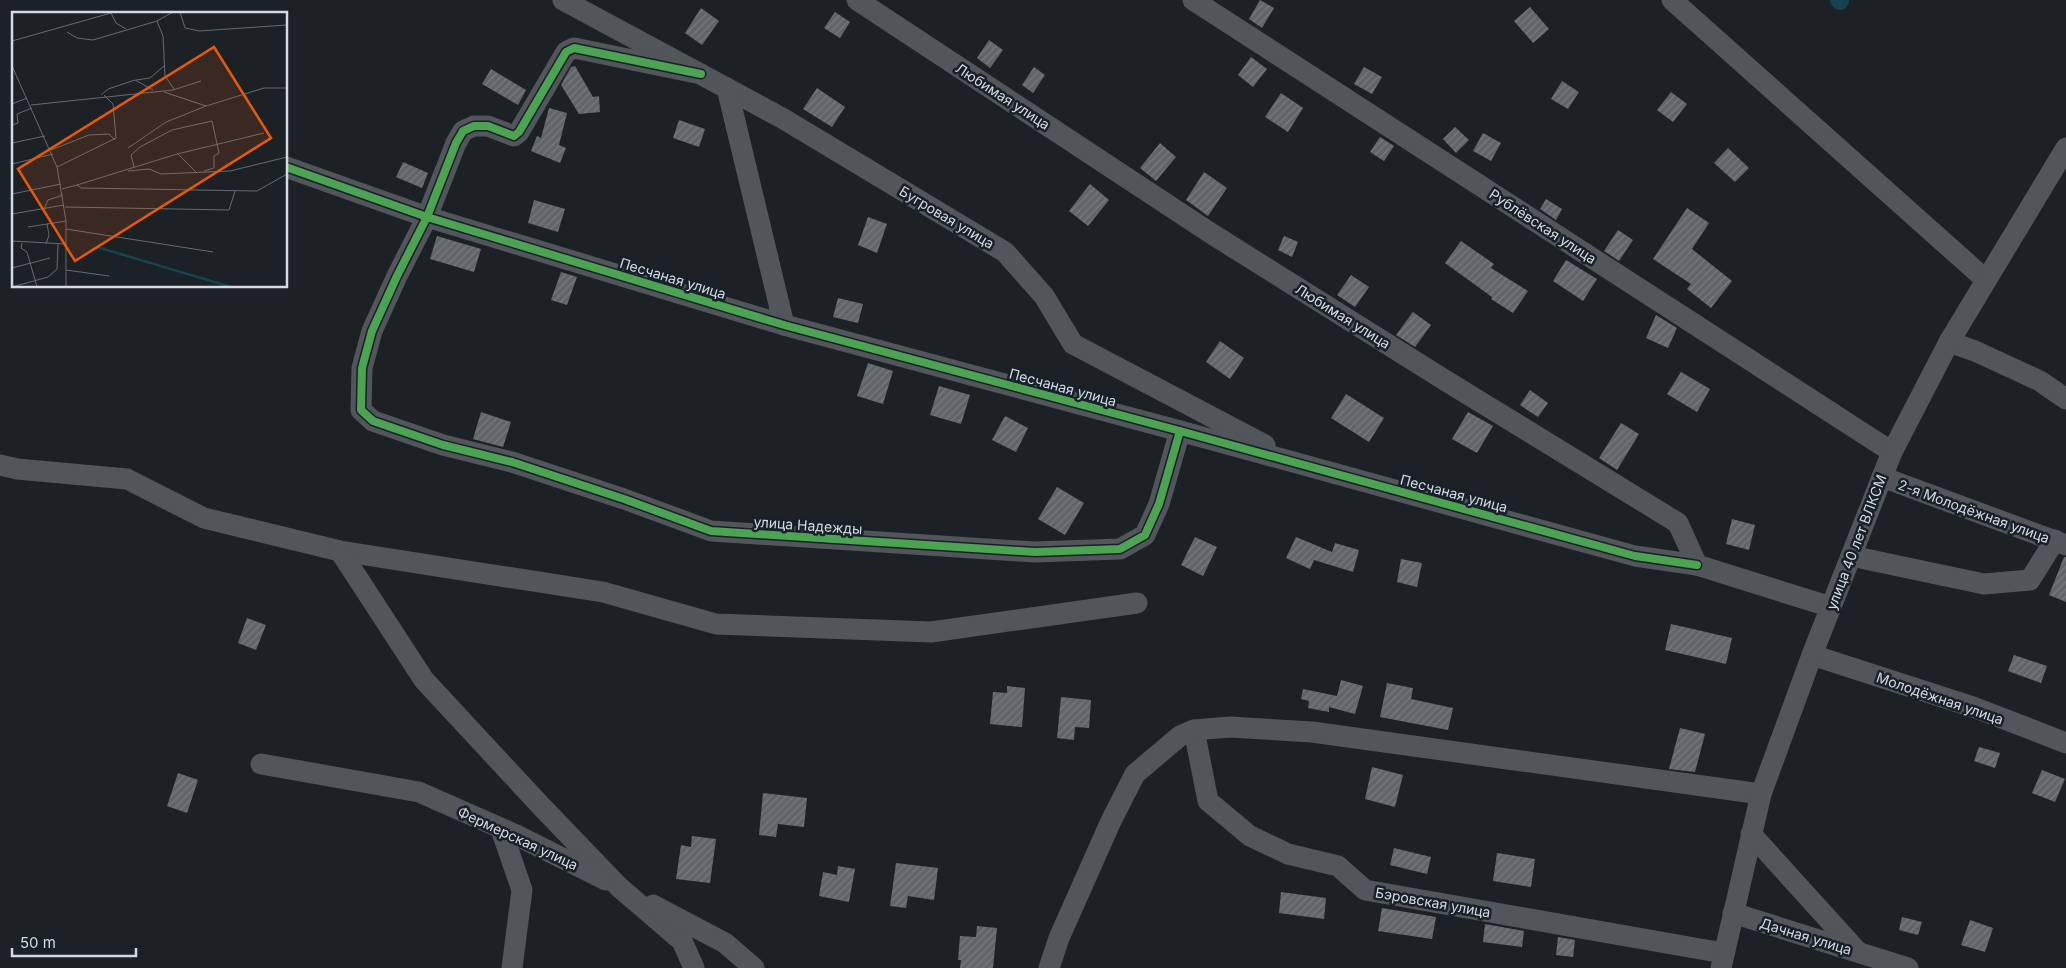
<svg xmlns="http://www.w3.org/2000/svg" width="2066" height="968" font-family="Inter,sans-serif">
<defs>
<pattern id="building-hatch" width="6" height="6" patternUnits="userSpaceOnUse" patternTransform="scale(1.25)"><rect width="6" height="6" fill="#61656a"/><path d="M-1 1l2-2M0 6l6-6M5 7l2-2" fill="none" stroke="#777a7f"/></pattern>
</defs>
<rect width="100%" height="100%" fill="#1c2126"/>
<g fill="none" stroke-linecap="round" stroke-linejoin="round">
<polyline stroke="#16434c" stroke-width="18" points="1839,0 1840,1"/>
</g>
<g fill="url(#building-hatch)">
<polygon points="1260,0 1274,8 1262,28 1249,19"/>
<polygon points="1530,7 1549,29 1533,43 1514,21"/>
<polygon points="701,8 719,21 702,45 685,33"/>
<polygon points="835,12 850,22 840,38 824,28"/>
<polygon points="989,40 1003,50 990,68 977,58"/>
<polygon points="1251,57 1267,69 1253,87 1238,75"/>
<polygon points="575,66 593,97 599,96 600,112 579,114 561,85 571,67"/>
<polygon points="1034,67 1045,75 1033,93 1022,85"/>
<polygon points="1364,67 1382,77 1372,94 1354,84"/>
<polygon points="491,69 526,90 518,105 482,84"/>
<polygon points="1562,81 1579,92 1568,109 1551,99"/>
<polygon points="817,88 845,107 832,127 803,109"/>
<polygon points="1671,92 1687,104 1673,122 1657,110"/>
<polygon points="1281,93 1303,108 1288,132 1265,117"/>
<polygon points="549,108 567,113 559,145 566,148 560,163 531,151 537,136 541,138"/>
<polygon points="679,120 705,129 699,147 673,138"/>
<polygon points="1455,127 1469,140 1456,153 1443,139"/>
<polygon points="1483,133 1501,143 1491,161 1473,151"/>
<polygon points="1380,137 1394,146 1384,161 1370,152"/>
<polygon points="1160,143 1176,157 1156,181 1140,168"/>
<polygon points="1728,148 1749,168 1735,182 1714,163"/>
<polygon points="403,162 428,173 422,188 396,177"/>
<polygon points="1204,172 1227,188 1208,216 1186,200"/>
<polygon points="1090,184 1109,200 1088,226 1069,211"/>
<polygon points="1546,199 1562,209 1556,220 1540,209"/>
<polygon points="534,200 565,209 558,232 528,223"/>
<polygon points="1687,208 1709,223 1692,249 1732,281 1711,308 1687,289 1691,284 1653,259"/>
<polygon points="868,217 887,224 877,253 858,245"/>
<polygon points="1618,230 1633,240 1619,261 1604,251"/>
<polygon points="437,236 481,249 474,272 430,259"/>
<polygon points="1284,236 1298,242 1292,257 1278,250"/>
<polygon points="1461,241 1494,264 1491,268 1528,291 1513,313 1491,299 1492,297 1445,263"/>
<polygon points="1566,260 1597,279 1583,301 1553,281"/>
<polygon points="561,272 577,277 567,305 551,300"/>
<polygon points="1351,275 1369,287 1355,307 1337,295"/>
<polygon points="838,298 863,304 858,323 833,317"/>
<polygon points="1413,312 1431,325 1415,347 1396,335"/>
<polygon points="1656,315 1677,328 1668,348 1646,338"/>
<polygon points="1220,341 1244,358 1230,379 1206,362"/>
<polygon points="868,363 893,371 883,404 857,396"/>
<polygon points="1681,372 1710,389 1697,412 1667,394"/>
<polygon points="939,386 970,395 961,424 930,415"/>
<polygon points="1530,390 1548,403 1538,417 1520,405"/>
<polygon points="1346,394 1384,418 1369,442 1331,418"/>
<polygon points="481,412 511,422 503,447 473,439"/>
<polygon points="1468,412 1493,426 1477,453 1452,439"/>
<polygon points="1005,416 1028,428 1016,452 992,440"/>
<polygon points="1621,423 1639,434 1617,470 1599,458"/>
<polygon points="1057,487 1084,503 1065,535 1038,519"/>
<polygon points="1732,519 1755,525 1749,550 1726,544"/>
<polygon points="1195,537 1217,547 1203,576 1181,565"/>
<polygon points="1296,537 1332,552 1335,543 1359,550 1353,572 1314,560 1310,569 1286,558"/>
<polygon points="2064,557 2066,557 2066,602 2049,595"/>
<polygon points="1401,559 1422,563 1417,587 1397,582"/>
<polygon points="247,618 266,625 256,650 238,643"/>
<polygon points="1671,624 1732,638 1726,664 1665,650"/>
<polygon points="2014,655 2047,666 2041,683 2008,671"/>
<polygon points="1341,680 1363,686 1355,714 1329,707 1329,712 1308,708 1309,701 1301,699 1303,689 1337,696"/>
<polygon points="1387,683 1413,688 1411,699 1453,708 1448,730 1380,717"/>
<polygon points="1007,686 1025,688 1022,727 990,724 993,692 1007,693"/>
<polygon points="1061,697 1091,700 1089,728 1075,727 1074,740 1057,738"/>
<polygon points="1680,728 1705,734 1695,772 1669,769"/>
<polygon points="1979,747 2000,753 1995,768 1974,761"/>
<polygon points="1372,767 1403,775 1395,807 1365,799"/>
<polygon points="2042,770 2065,779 2055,802 2032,793"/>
<polygon points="178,773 198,780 187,813 167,806"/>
<polygon points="763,793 807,798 804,827 778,824 776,837 759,835"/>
<polygon points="692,836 716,839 710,883 676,879 681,845 691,847"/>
<polygon points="1394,848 1431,857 1427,874 1390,865"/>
<polygon points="1497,853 1535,859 1531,887 1493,881"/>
<polygon points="896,863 938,868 934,900 908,896 906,908 890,906"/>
<polygon points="838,866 855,869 849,902 819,896 823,872 837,875"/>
<polygon points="1281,892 1326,898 1324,919 1279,913"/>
<polygon points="1382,908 1436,917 1432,939 1378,931"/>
<polygon points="1902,917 1922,922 1918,935 1899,930"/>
<polygon points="1970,920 1993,928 1985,952 1961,945"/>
<polygon points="1485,924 1524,931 1522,947 1483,942"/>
<polygon points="977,926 997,928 993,968 960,968 961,960 958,960 960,936 976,937"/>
<polygon points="1558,937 1575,940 1573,957 1556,955"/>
</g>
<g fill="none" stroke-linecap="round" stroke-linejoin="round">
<g stroke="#525559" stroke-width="21">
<polyline points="563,0 782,118 1005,252 1044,296 1073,344 1265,445"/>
<polyline points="857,0 1212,234 1443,379 1678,523 1697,565 1831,607"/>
<polyline points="1193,0 1892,452"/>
<polyline points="1672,0 1986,280"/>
<polyline points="701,74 574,48 566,52 519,132 514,136 488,126 474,126 463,131 456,143 427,217 397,276 372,331 362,368 361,410 373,421 443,445 512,462 624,499 711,531 1035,552 1120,549 1145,535 1159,504 1180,431"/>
<polyline points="727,88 784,325"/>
<polyline points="286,167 427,217 784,325 1180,431 1635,556 1697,565"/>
<polyline points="1949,342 1975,351 2040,381 2066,399"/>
<polyline points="0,465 17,469 127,479 204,518 340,551 603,592 716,624 931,632 1137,603"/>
<polyline points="1882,477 2066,545"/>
<polyline points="340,551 424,680 541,806 619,887 682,941 694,968"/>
<polyline points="1851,556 1984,584 2030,580 2055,540"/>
<polyline points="1812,655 1973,707 2066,743"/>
<polyline points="1194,730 1208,801 1250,836 1288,854 1338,866 1365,890 1723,953"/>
<polyline points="261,764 419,792 514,834 606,880"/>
<polyline points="501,829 522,890 512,968"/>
<polyline points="1751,834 1858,952"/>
<polyline points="653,905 725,943 754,968"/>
<polyline points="1733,913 1908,968"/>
<polyline points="1049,968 1059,938 1111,821 1135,774 1180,736 1194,730 1230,727 1312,732 1761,794"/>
<polyline points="1721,968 1761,794 1812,655 1892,452 1949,342 2066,148"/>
</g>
<g stroke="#18202a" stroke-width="11">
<g id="cycleway">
<polyline points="701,74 574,48 566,52 519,132 514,136 488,126 474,126 463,131 456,143 427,217 397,276 372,331 362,368 361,410 373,421 443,445 512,462 624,499 711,531 1035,552 1120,549 1145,535 1159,504 1180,431"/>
<polyline points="286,167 427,217 784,325 1180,431 1635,556 1697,565"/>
</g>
</g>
<use href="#cycleway" stroke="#4ca352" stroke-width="8"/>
</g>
<g text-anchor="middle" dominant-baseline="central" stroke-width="5" stroke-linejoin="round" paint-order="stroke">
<g font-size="14" fill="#d4dae1" stroke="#18202a">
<text transform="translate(1003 96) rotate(33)">Любимая улица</text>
<text transform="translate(947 217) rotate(31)">Бугровая улица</text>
<text transform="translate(1543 226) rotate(33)">Рублёвская улица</text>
<text transform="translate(673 278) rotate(17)">Песчаная улица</text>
<text transform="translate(1343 316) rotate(32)">Любимая улица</text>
<text transform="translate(1063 387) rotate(15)">Песчаная улица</text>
<text transform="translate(1454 493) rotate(15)">Песчаная улица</text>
<text transform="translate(1974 511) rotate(20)">2-я Молодёжная улица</text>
<text transform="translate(808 525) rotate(4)">улица Надежды</text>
<text transform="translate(1856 542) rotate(-69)">улица 40 лет ВЛКСМ</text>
<text transform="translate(1940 698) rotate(19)">Молодёжная улица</text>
<text transform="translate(518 838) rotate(25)">Фермерская улица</text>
<text transform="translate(1433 902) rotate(10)">Бэровская улица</text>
<text transform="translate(1806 936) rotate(17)">Дачная улица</text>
</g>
</g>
<g transform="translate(12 12)">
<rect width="275" height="275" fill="#1c2126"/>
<path fill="none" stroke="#16434c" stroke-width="2.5" d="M85 235 219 275"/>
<path fill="none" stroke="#666b71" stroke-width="1" d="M168 0 173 16 187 19 275 13M145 9 161 0M55 20 65 26 81 28 145 9 151 24 153 64 162 77M0 29 99 1 104 11 114 17M0 54 45 155 54 209V275M124 68 138 66 152 54M152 80 194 94M89 83 96 77 123 68 141 78M0 92 15 86M19 93 161 78 189 69M0 113 6 111 5 102 20 96M0 131 33 124M116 136 154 110 194 94 252 76H275M39 138 77 123 97 122 103 128M166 142 185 161M0 152 41 142M45 155 104 126 101 92 92 83M122 155 119 143 128 135 160 118 200 109 207 141 202 144V156L192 159M116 159 137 157 149 162 218 159 275 145M65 173 165 142 252 121M50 177 65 173 69 176 245 179 275 162M0 182 49 172M53 195 217 198 223 179M32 197 36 188 51 183M0 202 52 193M16 215 54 209M54 217 201 240M0 229 54 232M10 231 9 236 15 240 25 275M34 232 37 223 35 212M0 256 38 246M54 258 97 264M0 275 36 265 45 257 46 232"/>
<path fill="#e8590c" fill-opacity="0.15" stroke="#e8590c" stroke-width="2.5" d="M202 35 259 126 63 249 6 157Z"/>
<rect width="275" height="275" fill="none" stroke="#d4dae1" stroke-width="2.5"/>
</g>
<path d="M12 948v8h124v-8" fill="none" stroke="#d4dae1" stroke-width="2.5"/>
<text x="20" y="948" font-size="15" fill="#d4dae1" stroke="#18202a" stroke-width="4" paint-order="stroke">50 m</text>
</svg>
